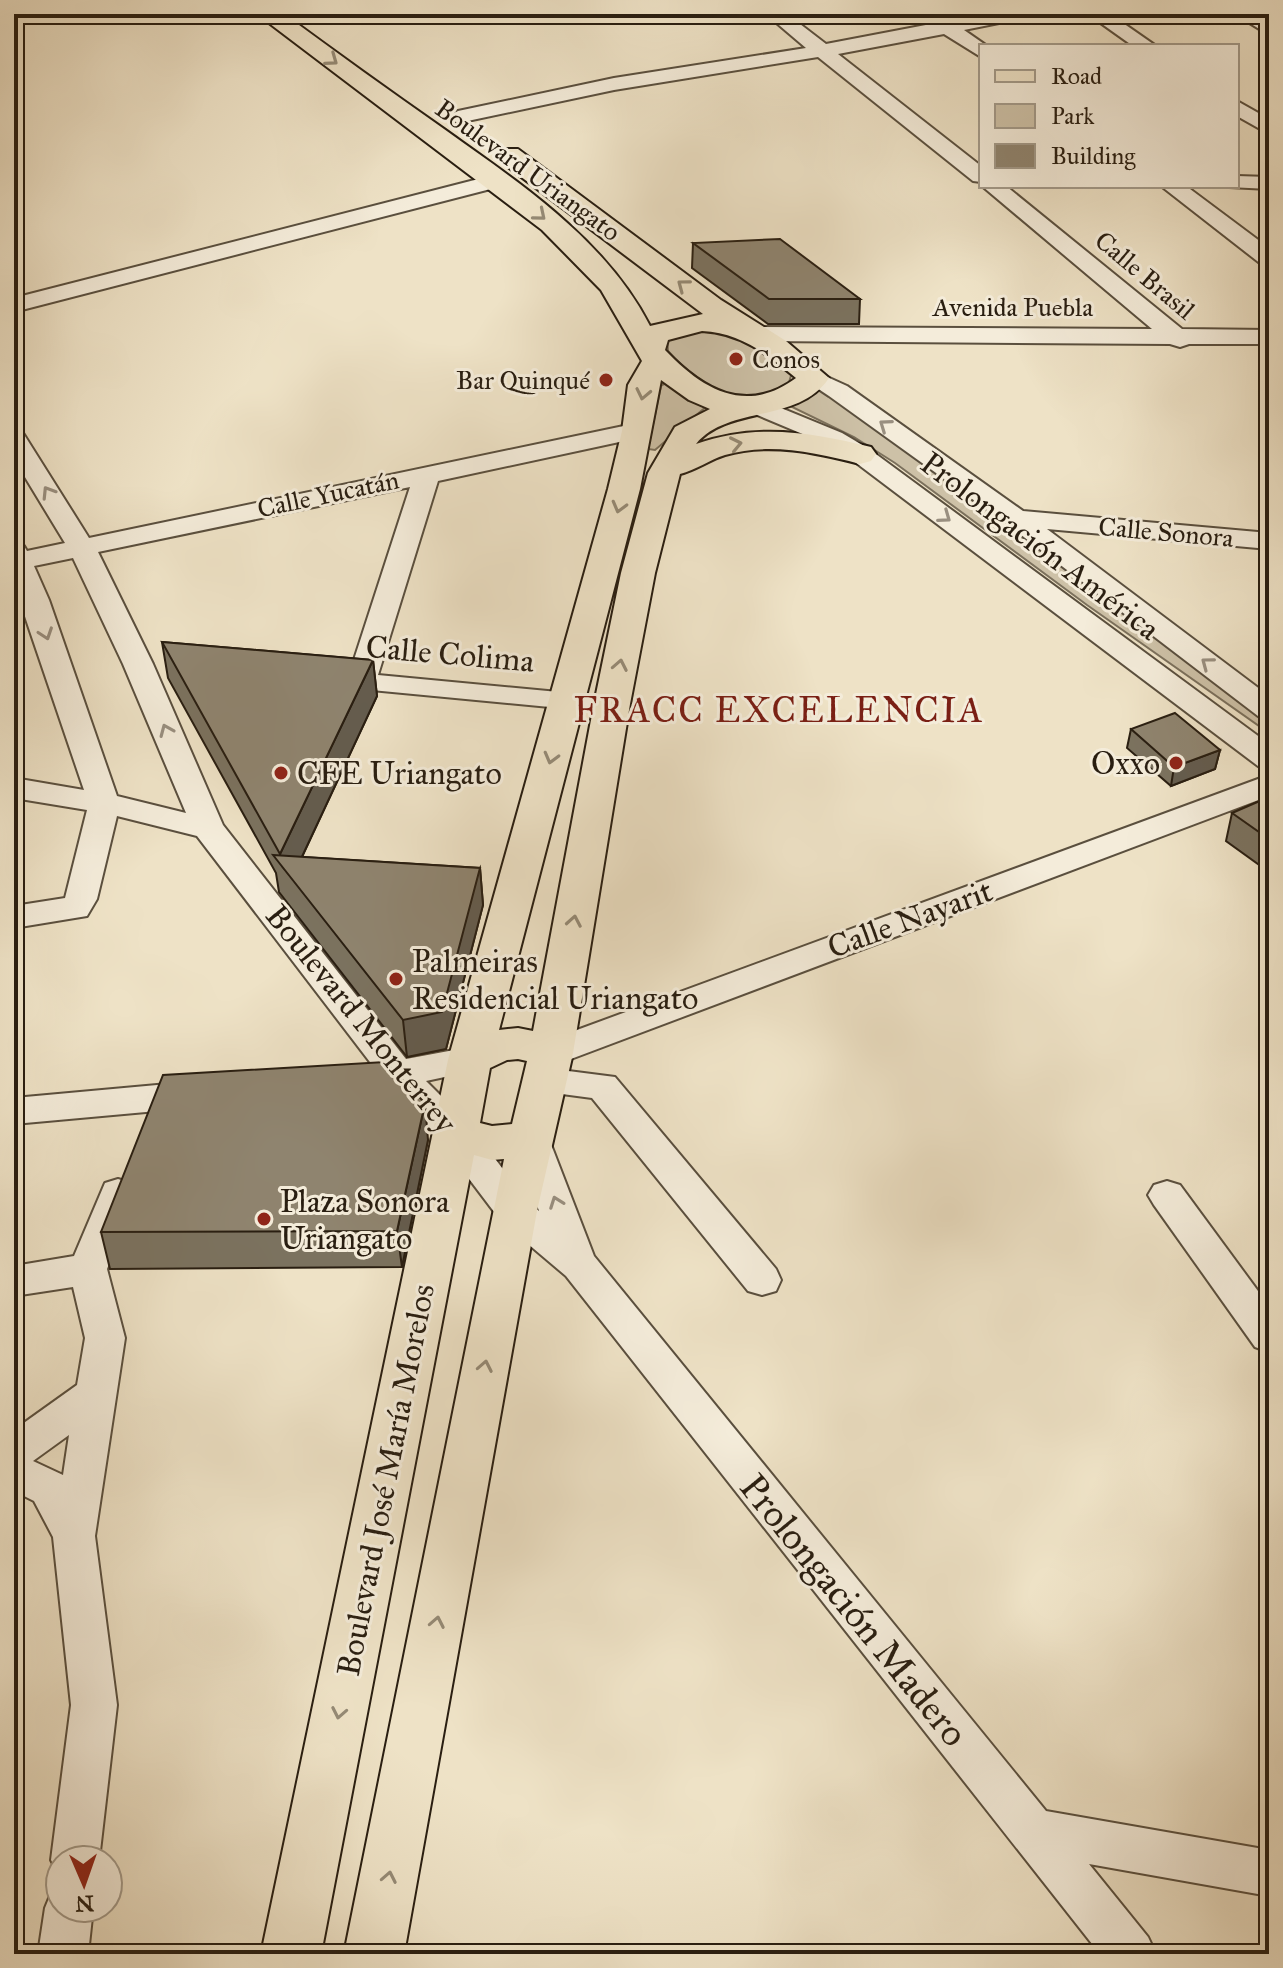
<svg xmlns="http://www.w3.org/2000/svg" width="1283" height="1968" font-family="'IM FELL Great Primer',serif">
<rect width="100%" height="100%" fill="#eee2c6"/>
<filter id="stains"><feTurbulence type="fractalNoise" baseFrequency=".0025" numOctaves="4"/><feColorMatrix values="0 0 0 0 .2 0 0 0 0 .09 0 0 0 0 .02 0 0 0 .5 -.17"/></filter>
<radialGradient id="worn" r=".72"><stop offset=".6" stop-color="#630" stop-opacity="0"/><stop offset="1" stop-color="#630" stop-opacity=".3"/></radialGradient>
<g fill="#cdc1a7" stroke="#7b705c" stroke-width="2">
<path d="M731 326 792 372 788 386C779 390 768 396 758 397 724 401 689 375 668 351L667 334Z"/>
<polygon points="668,382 707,406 655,450 648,449 661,386"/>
<polygon points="820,388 1269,718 1269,733 1087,605 895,463 854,437 786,404"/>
</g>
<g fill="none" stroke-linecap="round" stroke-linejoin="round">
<g stroke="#5a4f3e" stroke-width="4">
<g id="minor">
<polygon points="766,14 787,14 826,44 931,24 926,19 933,14 943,15 951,21 987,14 1026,14 1024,18 964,30 987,46 981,46 981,57 944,34 838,54 981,166 981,182 973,181 818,57 614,90 458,123 448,117 458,111 614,78 806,48"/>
<polygon points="1088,14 1110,14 1156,46 1133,46"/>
<polygon points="1235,14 1257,14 1269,21 1269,35"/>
<polygon points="1237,101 1269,119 1269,134 1237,116"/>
<polygon points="498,174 506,175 509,180 506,185 14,312 14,298"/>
<polygon points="1237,176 1269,177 1269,189 1229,187 1237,186"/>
<polygon points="982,186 1006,186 1182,329 1269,330 1269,344 1189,344 1180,347 1170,344 758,341 750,339 746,334 750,329 758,327 1152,329"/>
<polygon points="1161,186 1186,186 1269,248 1269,266 1261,264"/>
<polygon points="814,371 847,386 1023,511 1269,533 1269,549 1047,529 1269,696 1269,719 1258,716 1007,524 829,396 802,378 805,373"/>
<polygon points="759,399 842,433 869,449 1269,744 1269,769 1258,766 851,459 824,443 750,412 746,407 750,402"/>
<path d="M638 423 647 426 651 431 647 436 438 481 378 675 622 698 627 704 622 710 612 713 319 685 314 679 319 673 350 672 410 487 98 552 153 664 223 825 406 1059 470 1047 482 1051 488 1060 482 1069 426 1081 468 1123 527 1201 539 1211 514 1139 519 1129 532 1125 545 1129 594 1256 1046 1811 1269 1850V1896L1089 1864 1148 1937 1156 1954H1100L566 1276 501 1221 442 1143 390 1088 380 1090 367 1086 362 1077 367 1068 373 1066 197 836 117 816 97 899 87 916 14 928V906L65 898 87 810 14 798V778L84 790 14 584V544L24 546 27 551 65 543 14 459V430L23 433 89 538ZM73 558 123 664 186 813 117 796 49 600 34 566Z"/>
<polygon points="1269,775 1269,796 563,1062 551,1066 539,1062 533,1053 539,1044"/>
<polygon points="545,1068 615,1077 776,1269 781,1280 776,1291 762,1295 748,1291 592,1098 532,1090 527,1081 532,1072"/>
<polygon points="201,1081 214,1085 219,1094 214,1103 201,1107 14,1124 14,1098"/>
<path d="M118 1179 131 1183 137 1193 107 1269 125 1338 95 1536 117 1705 99 1860H60V1877L51 1860 71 1705 53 1537 34 1501 14 1491V1430L77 1385 85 1338 73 1287 14 1296V1266L74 1256 105 1183ZM69 1435 63 1475 33 1461Z"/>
<polygon points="1167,1181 1180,1185 1269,1306 1269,1352 1255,1347 1154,1205 1148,1195 1154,1185"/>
<polygon points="60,1888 60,1908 93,1908 88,1954 38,1954 45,1908 52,1891"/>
</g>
</g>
<g stroke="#291e11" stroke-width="4">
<path id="major" d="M257 14H284C337 53 390 91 444 129 521 184 606 240 650 326L703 314 500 161 496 155 500 149H518L721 300 786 341 829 378C798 424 728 405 696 444 755 423 812 432 871 447L876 454 871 461 860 464C817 453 769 442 725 455 709 460 696 470 680 474L655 573 630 704 573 1053 537 1211 404 1954H344L504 1159 492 1160 474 1155 321 1954H261L448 1060 608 489 622 431 628 385 642 361 601 290 542 230ZM702 331C741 333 767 354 796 378 746 415 703 390 665 350L668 340ZM661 380 689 400 710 409 675 427 648 473 621 573 594 704 533 1031 518 1028 499 1030 640 489ZM518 1059 527 1061 512 1124 492 1126 480 1123 490 1068 507 1060Z"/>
</g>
<use href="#minor" fill="#f4ecda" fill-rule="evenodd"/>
<use href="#major" fill="#eee2c6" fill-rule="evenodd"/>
</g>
<g fill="#7b725f" stroke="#291e11" stroke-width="2">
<polygon points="693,243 860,299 859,324 768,324 692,268"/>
<polygon points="162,642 373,660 377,696 302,857 480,868 483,905 446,1049 407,1057 279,892 276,873 168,678"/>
<polygon points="1131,729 1220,750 1215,769 1171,786 1127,748"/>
<polygon points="1269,797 1269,872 1226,841 1232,813"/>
<polygon points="428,1140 402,1267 110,1269 101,1232"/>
</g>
<g fill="#645c4e" stroke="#291e11" stroke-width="2">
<polygon points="373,660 377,696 292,878 282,866 280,854"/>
<polygon points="1220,750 1215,769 1171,786 1174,767"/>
<polygon points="480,868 483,905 446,1049 407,1057 403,1020"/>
<polygon points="425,1103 428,1140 402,1267 397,1231"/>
</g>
<g fill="#8f846f" stroke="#291e11" stroke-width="2">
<polygon points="780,239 860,299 769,299 693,243"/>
<polygon points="162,642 373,660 280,854"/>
<polygon points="1175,713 1220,750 1174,767 1131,729"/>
<polygon points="1269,797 1269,839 1232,813"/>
<polygon points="273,855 480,868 442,1012 403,1020"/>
<polygon points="385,1062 425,1103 397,1231 101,1232 163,1075"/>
</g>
<defs><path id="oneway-chevron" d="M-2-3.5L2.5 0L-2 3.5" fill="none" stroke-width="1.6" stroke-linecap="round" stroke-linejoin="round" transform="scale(2)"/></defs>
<g stroke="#958a75">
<use href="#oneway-chevron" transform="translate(332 60) rotate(36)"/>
<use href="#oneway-chevron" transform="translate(540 215) rotate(40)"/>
<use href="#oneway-chevron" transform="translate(683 285) rotate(-143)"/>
<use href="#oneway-chevron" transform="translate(643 394) rotate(102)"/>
<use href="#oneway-chevron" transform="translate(736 444) rotate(-12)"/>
<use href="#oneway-chevron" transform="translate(619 507) rotate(105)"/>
<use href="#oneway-chevron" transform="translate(620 665) rotate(-79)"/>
<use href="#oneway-chevron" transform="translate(551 758) rotate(105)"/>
<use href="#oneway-chevron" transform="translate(574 921) rotate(-80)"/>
<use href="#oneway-chevron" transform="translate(485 1366) rotate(-79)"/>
<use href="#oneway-chevron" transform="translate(437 1622) rotate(-79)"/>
<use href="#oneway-chevron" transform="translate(339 1713) rotate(101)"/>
<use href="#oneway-chevron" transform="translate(389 1877) rotate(-79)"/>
</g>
<g stroke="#998f80">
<use href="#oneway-chevron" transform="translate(885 425) rotate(-145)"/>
<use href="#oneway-chevron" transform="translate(48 492) rotate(-122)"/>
<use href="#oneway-chevron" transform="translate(945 517) rotate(36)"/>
<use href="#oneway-chevron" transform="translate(46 634) rotate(71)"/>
<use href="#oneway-chevron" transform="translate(1207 663) rotate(-143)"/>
<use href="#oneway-chevron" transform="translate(166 730) rotate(-113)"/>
<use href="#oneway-chevron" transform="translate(556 1202) rotate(-110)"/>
</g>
<g fill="#8f2418" stroke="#f4ecda" stroke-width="3">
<circle cx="736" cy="359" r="8"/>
<circle cx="606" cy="380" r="8"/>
<circle cx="1176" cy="763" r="8"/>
<circle cx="281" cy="773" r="8"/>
<circle cx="396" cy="979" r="8"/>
<circle cx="264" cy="1219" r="8"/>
</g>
<g text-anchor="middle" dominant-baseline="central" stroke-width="6" stroke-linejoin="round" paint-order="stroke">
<g font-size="26" fill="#291e11" stroke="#f4ecda">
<text transform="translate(528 170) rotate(36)">Boulevard Uriangato</text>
<text transform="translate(1145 275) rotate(40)">Calle Brasil</text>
<text x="1013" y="307">Avenida Puebla</text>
<text transform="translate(328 494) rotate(-12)">Calle Yucatán</text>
<text transform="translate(1166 532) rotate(5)">Calle Sonora</text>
</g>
<g font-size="26" fill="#291e11" stroke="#f4ecda" text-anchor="start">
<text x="752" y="359">Conos</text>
<text x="590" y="380" text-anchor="end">Bar Quinqué</text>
</g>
<g font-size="32" fill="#291e11" stroke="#f4ecda">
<text transform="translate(1040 546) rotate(37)">Prolongación América</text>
<text transform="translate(450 654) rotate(5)">Calle Colima</text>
<text transform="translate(910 919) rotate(-20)">Calle Nayarit</text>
<text transform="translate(361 1019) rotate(51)">Boulevard Monterrey</text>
<text transform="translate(386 1480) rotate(-79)">Boulevard José María Morelos</text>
</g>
<g font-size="32" fill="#291e11" stroke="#f4ecda" text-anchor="start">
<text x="1160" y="763" text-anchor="end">Oxxo</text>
<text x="297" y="773">CFE Uriangato</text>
<text x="412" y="961">Palmeiras<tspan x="412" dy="37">Residencial Uriangato</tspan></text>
<text x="280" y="1201">Plaza Sonora<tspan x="280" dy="37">Uriangato</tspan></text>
</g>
<g font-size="36" letter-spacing="2" fill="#7a1f14" stroke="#f4ecda">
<text x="779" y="710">FRACC EXCELENCIA</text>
</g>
<g font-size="38" fill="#291e11" stroke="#f4ecda">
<text transform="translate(854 1610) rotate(51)">Prolongación Madero</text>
</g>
</g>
<rect width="1283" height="1968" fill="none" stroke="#eee2c6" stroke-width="48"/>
<rect x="16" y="16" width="1251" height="1936" fill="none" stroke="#291e11" stroke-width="4"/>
<rect x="24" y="24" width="1235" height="1920" fill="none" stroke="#291e11" stroke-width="2"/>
<rect x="979" y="44" width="260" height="144" fill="#f4ecda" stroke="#a39a8a" stroke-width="2"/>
<rect x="995" y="70" width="40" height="12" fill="#eee2c6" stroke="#a39a8a" stroke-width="2"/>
<text x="1051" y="84" font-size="24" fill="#291e11">Road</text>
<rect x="995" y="104" width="40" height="24" fill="#cdc1a7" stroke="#a39a8a" stroke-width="2"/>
<text x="1051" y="124" font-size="24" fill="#291e11">Park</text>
<rect x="995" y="144" width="40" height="24" fill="#8f846f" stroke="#a39a8a" stroke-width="2"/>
<text x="1051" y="164" font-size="24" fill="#291e11">Building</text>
<g transform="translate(84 1884) rotate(178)"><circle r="38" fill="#f4ecda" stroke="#a39a8a" stroke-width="2"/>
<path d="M0-6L14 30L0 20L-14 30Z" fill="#8f2418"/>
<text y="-12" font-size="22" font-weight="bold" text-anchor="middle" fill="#291e11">N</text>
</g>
<rect width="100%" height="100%" filter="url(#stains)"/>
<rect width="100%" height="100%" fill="url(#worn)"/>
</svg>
